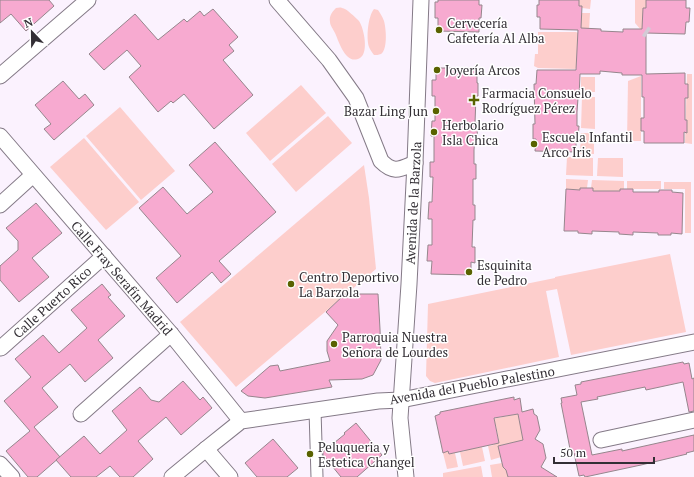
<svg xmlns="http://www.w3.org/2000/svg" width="694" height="477" font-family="'PT Serif',serif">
<rect width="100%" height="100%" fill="#fbf2fe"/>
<g fill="#fdcecc">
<polygon points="579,0 591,0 590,9 582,8 581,6 579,6"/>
<polygon points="635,0 646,0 646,8 643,8 643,22 645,30 641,30 635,23"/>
<path d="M336 8C338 8 340 7 342 8 346 8 356 18 359 21 364 28 369 53 360 58 346 66 339 42 335 33 333 29 330 25 330 22 329 16 332 12 336 8Z"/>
<path d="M374 9 378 10C380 13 382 16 384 21 386 28 388 49 381 54 378 55 377 55 374 55 372 52 370 50 369 47 366 38 368 16 374 9Z"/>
<polygon points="582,13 590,13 589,30 579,30"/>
<polygon points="538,32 576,32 578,33 576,68 575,69 538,68 534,66 535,54 538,54"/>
<polygon points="687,74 692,74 692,144 685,143"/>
<polygon points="641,76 641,141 627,141 628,81"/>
<rect x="581" y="77" width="14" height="15"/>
<polygon points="301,85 326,113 270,161 246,133"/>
<polygon points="582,97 595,97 595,129 581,128"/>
<polygon points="120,107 175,171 141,200 86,136"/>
<polygon points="328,116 352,143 296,192 272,164"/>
<polygon points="581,133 594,133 594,154 580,154"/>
<polygon points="84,138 139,202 106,230 50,167"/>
<polygon points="567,157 593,158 593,176 566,175"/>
<polygon points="598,158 623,158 623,177 597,176"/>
<polygon points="364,165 369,198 376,269 236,387 180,322"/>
<polygon points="566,179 588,180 587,188 581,188 580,190 566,189"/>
<polygon points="592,180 624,181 624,189 620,189 620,191 593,191 593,188 591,188"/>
<rect x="627" y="181" width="34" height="8"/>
<polygon points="664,182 691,182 691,233 685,233 685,189 664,189"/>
<polygon points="670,254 686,332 571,355 557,289 546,291 559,357 435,383 430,381 426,376 428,304 555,278 555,277"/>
<polygon points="518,414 531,477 516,442 501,445 502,450 501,457 491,460 488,446 494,445 494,442 499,441 496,426 439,438 438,430"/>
<polygon points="476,446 477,448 482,447 485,461 463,466 460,452 466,451 465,448"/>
<polygon points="448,451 449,454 455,453 458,467 447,469 443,453"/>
<polygon points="502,463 503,467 506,468 508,477 492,477 490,465"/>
<polygon points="481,466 483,477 443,477 443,473"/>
</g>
<g fill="#f7aad0" stroke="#96868d">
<polygon points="0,0 49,0 54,6 26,31 11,14 0,23"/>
<polygon points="438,0 479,0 479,5 482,5 481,18 479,18 479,32 438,31 438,18 435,18 435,2 438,2"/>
<polygon points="539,0 579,0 579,6 582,6 581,28 601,29 601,31 623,32 623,29 642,29 643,8 646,8 646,0 686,0 686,8 690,8 689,22 686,22 685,34 646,33 646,74 685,73 685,84 688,84 688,98 685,98 685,120 687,120 687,133 684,132 684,143 644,143 644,131 641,131 641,118 644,118 644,97 642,97 642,75 622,75 622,73 600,71 600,74 580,74 579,98 578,98 577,112 577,126 579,126 578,139 576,139 576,152 535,151 536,139 533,139 533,124 535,124 534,84 536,84 537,70 576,70 578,30 540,29 540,17 537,17 537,5 539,5"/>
<polygon points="213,9 238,37 229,45 234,51 223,60 253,95 214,129 184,94 173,103 171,101 158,112 129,77 141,66 127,50 104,70 89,54 135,14 158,40 184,19 187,22 200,11 204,16"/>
<polygon points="436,68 477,68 477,83 478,83 478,96 476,96 475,123 478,123 477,136 475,136 474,150 474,164 476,164 476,179 473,179 473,205 475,205 475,220 473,220 472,247 475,247 475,263 471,262 471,275 431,274 432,261 427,261 428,245 432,245 432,219 428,219 429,202 432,202 433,177 430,177 430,162 434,162 434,136 431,136 432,121 435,121 435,96 432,96 432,80 436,80"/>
<polygon points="63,81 79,99 85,94 94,105 54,140 44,129 51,124 35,105"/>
<polygon points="215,142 276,212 219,261 231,274 221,283 212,272 177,303 156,278 181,256 139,208 163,187 187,214 213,192 189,165"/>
<polygon points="580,188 593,188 593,191 620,191 620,189 633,189 633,192 659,192 659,190 672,190 672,192 683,193 682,234 671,233 671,235 658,235 658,233 633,232 633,235 619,234 619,232 592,231 592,234 578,233 578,231 564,231 566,189 580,190"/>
<polygon points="36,203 62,233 32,258 49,277 19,302 0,280 0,266 18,250 18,241 6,228"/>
<polygon points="102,284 111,295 108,297 125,316 98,340 113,358 85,382 70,364 42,388 58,407 34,427 60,457 37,477 28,477 6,451 30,431 4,401 31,377 15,359 43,335 59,353 87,328 71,310"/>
<polygon points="345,294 378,294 380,329 381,360 373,375 362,379 329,380 332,387 265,398 248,396 241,391 270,366 278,365 280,371 330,361 327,351 327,341 338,325 326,312"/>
<polygon points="683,362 684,364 689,363 692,379 694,378 694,411 689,412 683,382 646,390 645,387 597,397 598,399 581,402 592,455 622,449 622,451 694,435 694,451 686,453 687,454 641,465 585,477 584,475 579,476 574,453 573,453 572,449 570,449 561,403 562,403 561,398 577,395 575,385 581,384 581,382"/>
<polygon points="183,381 200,400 203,397 212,408 181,435 166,417 138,441 153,459 133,477 120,477 110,466 96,477 71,477 56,460 84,436 100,454 127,430 112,411 140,387 151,400 159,402"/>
<polygon points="514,397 514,400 520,398 522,412 533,409 534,414 537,416 540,430 535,439 543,444 546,458 541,467 557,477 508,477 506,470 503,467 498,446 523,440 518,414 494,418 499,443 449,454 448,451 443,453 435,416 440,414 440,412"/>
<polygon points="356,423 382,455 357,477 341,477 323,455 323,452 345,434 344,433"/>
<polygon points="273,439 298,468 287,477 257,477 245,463"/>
</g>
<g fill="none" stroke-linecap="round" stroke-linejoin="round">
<polyline stroke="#d3cbd6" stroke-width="11" stroke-dasharray="11 5.5" stroke-linecap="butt" points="645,31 648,33"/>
<g stroke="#847a87" stroke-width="13">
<polyline id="pedestrian" points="315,410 317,477"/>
</g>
<g stroke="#847a87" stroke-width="17">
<g id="minor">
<path d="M277 0 329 60 356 98 381 161C394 174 400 169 415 163"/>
<polyline points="0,76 88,0"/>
<polyline points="0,136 171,334 241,421"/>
<polyline points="0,205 33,175"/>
<polyline points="1,348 104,256"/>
<polyline points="81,414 171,334"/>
<polyline points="601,440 694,420"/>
<polyline points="206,449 230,477"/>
<polyline points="0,464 12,477"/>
<polyline points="172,477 206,449 241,421 378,401 401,400 694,342"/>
<polyline points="406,477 400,418 409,284 415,163 421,0"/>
</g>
</g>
<use href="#pedestrian" stroke="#fff" stroke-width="11"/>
<use href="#minor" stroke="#fff" stroke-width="15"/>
</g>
<g fill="#596200" stroke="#fff" stroke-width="1.5">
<circle cx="439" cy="30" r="4"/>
<circle cx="437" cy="70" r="4"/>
<path d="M472 94h4v4h4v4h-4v4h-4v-4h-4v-4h4z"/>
<circle cx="436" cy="111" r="4"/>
<circle cx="434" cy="132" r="4"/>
<circle cx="534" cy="144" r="4"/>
<circle cx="469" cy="272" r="4"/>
<circle cx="291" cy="284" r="4"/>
<circle cx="334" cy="344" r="4"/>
<circle cx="310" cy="454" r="4"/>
</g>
<g text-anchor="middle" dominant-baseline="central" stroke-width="3" stroke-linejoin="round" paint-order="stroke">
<g font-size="13" fill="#332f35" stroke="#fff" text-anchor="start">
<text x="447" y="23">Cervecería<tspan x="447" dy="15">Cafetería Al Alba</tspan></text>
<text x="445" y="70">Joyería Arcos</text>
<text x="482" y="93">Farmacia Consuelo<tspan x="482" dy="15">Rodríguez Pérez</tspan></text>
<text x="428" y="111" text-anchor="end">Bazar Ling Jun</text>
<text x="442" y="125">Herbolario<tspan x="442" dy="15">Isla Chica</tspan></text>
<text x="542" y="137">Escuela Infantil<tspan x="542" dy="15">Arco Iris</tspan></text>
<text x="477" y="265">Esquinita<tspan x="477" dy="15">de Pedro</tspan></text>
<text x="299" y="277">Centro Deportivo<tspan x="299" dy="15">La Barzola</tspan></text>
<text x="342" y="337">Parroquia Nuestra<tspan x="342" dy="15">Señora de Lourdes</tspan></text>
<text x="318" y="447">Peluqueria y<tspan x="318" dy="15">Estetica Changel</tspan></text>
</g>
<g font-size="13" fill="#332f35" stroke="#fff">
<text transform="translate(413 203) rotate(-87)">Avenida de la Barzola</text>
<text transform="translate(122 278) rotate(49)">Calle Fray Serafín Madrid</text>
<text transform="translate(52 302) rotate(-42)">Calle Puerto Rico</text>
<text transform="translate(472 385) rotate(-10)">Avenida del Pueblo Palestino</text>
</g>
</g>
<g transform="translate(32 32) rotate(338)" stroke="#ffffff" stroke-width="3" paint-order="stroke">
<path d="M0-3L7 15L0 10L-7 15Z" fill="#332f35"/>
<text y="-6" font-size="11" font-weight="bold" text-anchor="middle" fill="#332f35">N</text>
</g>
<path d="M554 457v6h100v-6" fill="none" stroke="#332f35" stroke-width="2"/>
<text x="560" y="457" font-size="12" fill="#332f35" stroke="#ffffff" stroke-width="3" paint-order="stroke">50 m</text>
</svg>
